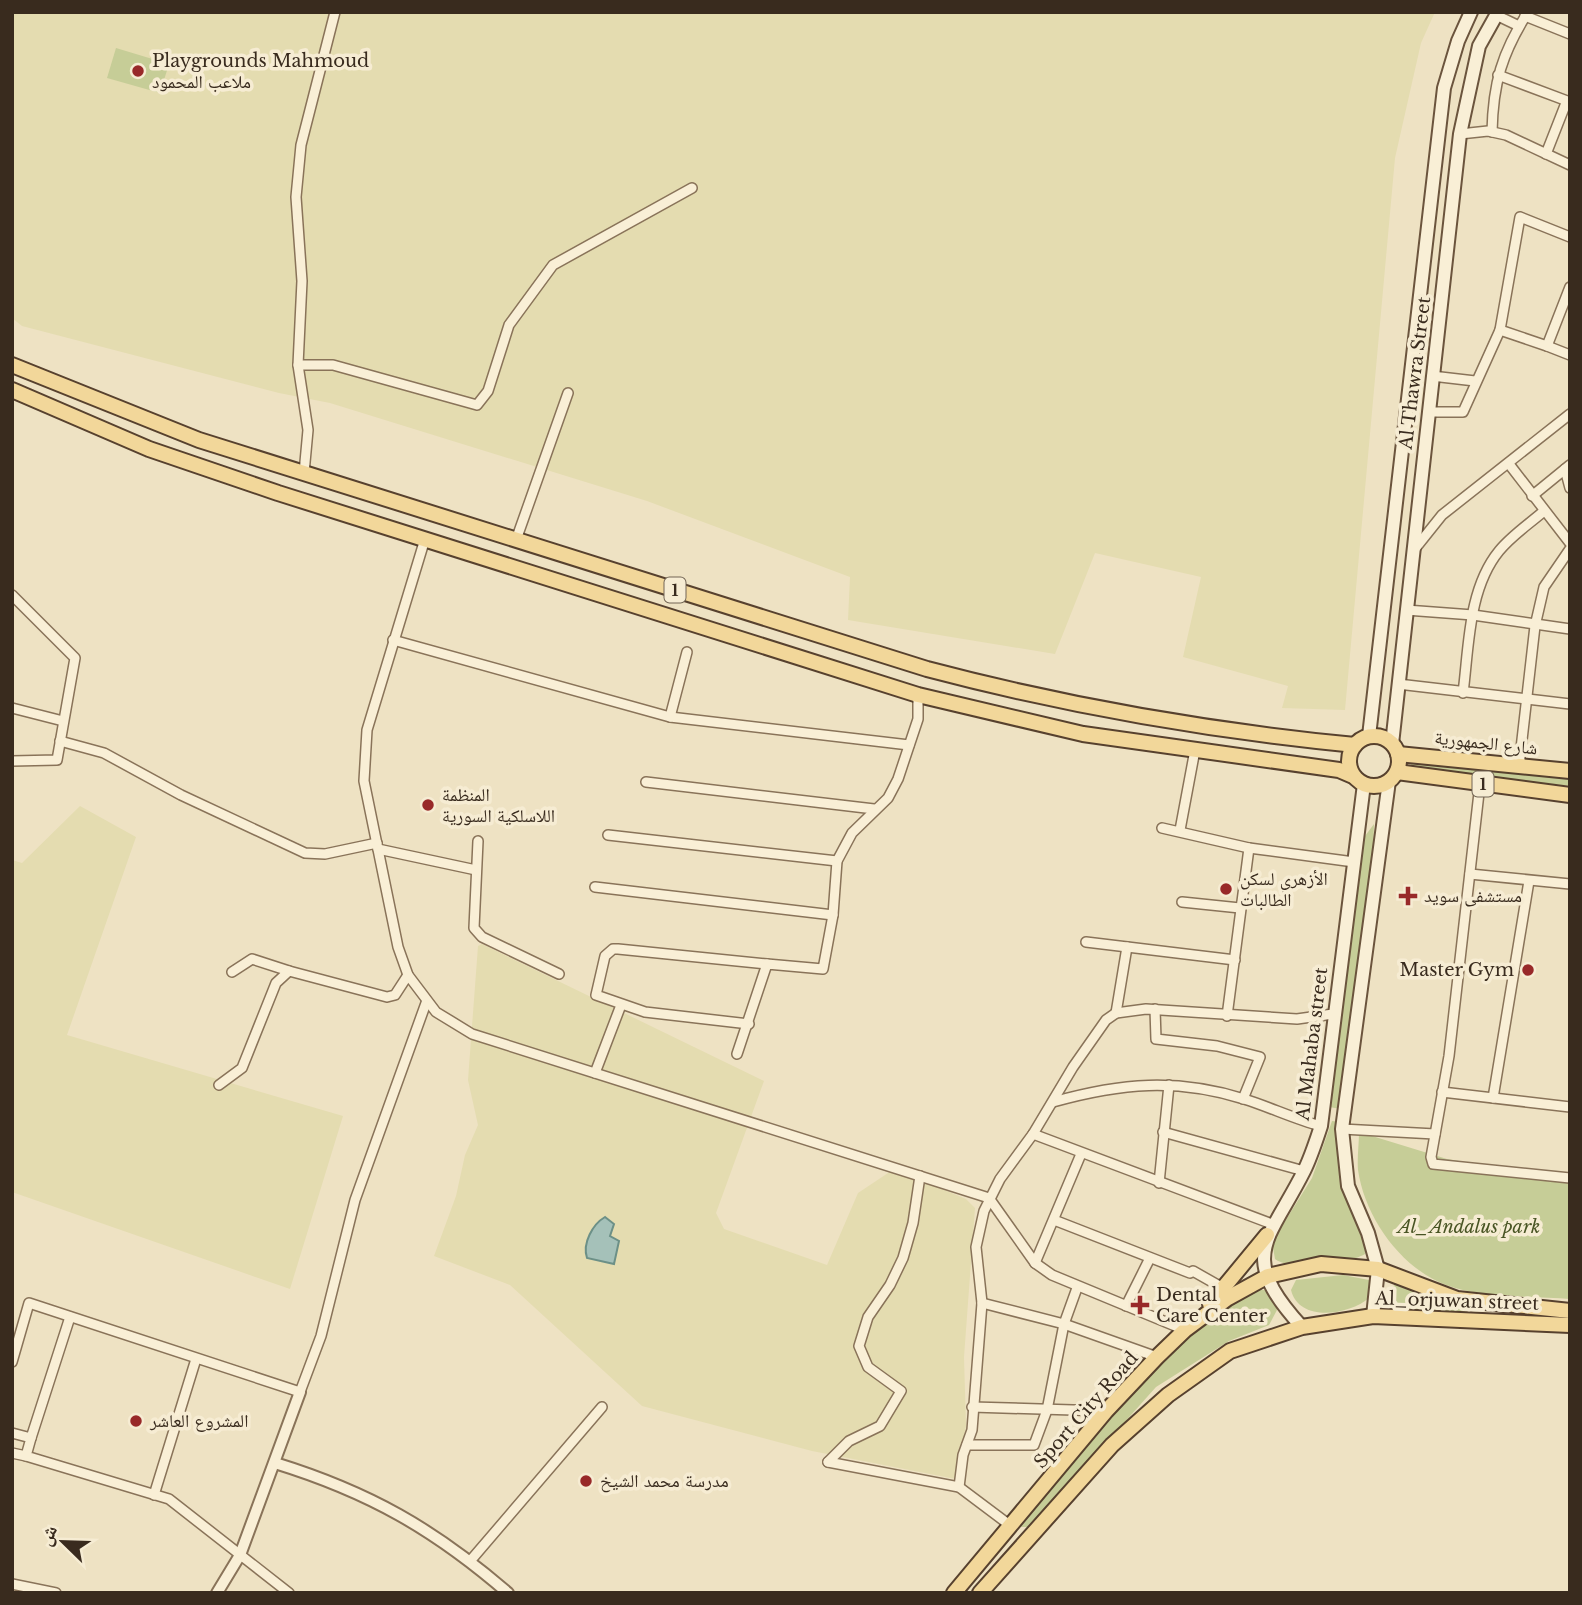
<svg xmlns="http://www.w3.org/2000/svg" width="1582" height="1605" font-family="'Libre Baskerville','Noto Naskh Arabic',serif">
<rect width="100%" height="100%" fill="#eee2c3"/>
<g fill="#e4dcb0">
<polygon points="12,12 1435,12 1421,43 1395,158 1345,710 1282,708 1288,686 1183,657 1201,577 1095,553 1055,654 848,620 850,577 647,501 330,403 279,393 22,326 12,318"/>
<polygon points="80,806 136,837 67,1035 343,1116 290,1289 12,1192 12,860 22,863"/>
<polygon points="482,944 764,1081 716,1213 724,1229 827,1265 858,1193 894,1169 966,1199 975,1208 964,1357 966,1426 956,1479 812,1451 642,1406 510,1285 434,1256 456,1196 465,1155 478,1125 468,1080 478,946"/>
</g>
<g fill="#c6cd97">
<polygon points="116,48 169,64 160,93 107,78"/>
<polygon points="1411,761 1570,779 1570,786 1411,768"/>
<polygon points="1374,824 1373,855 1341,1109 1329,1107 1365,836"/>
<path d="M1332 1121 1341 1122 1343 1184 1365 1240V1254C1348 1264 1292 1272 1275 1259L1272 1242 1312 1178Z"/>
<path d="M1359 1132 1447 1159 1570 1180V1299C1533 1296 1480 1298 1446 1285 1401 1268 1365 1218 1358 1170 1357 1158 1359 1144 1359 1132Z"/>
<path d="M1343 1275 1369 1280V1298C1349 1315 1299 1323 1291 1290L1296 1280Z"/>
<polygon points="1397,1283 1465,1308 1464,1314 1394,1309 1389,1306 1390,1289"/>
<path d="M1258 1290H1266L1274 1296 1277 1310 1269 1325 1229 1341 1156 1387 1031 1527H1021L1023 1520C1086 1449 1173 1330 1258 1290Z"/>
</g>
<path fill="#a5c1b9" stroke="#6c9087" stroke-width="2" d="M605 1217 614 1224 610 1236 619 1241 614 1264 587 1258C582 1243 593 1224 605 1217Z"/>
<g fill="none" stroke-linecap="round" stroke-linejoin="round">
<g stroke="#897359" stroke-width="12">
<g id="minor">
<polyline points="1496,15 1519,26"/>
<polyline points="1525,16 1570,34"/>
<polyline points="1498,75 1570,102"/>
<path d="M1492 132C1493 83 1502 53 1528 12"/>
<polyline points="1460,134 1488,131 1506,135 1570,165"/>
<polyline points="1546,154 1566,103"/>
<polyline points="1570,287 1547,346 1570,355"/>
<polyline points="1547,346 1500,330 1520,217 1570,237"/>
<polyline points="298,365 333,365 477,405 488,391 509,325 553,265 692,188"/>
<polyline points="1432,376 1475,381"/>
<polyline points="1428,412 1463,412 1500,330"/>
<polyline points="1509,464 1570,543"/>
<polyline points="1565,469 1570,488"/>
<polyline points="304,473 308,430 298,365 302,281 296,197 301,145 335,12"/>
<polyline points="1532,496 1570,465"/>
<polyline points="425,539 367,730 364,781 398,947 408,975 436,1012 472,1034 989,1198 1035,1263 1052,1275 1185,1330"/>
<polyline points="516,540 568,393"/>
<polyline points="1414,550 1442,515 1570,414"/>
<polyline points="12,595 75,658 57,760 12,761"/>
<polyline points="1406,610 1473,615 1570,629"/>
<polyline points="393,640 670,717 909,745"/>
<polyline points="1398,684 1570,704"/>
<path d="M1463 693C1469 647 1468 589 1499 551 1511 536 1529 524 1544 511"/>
<polyline points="12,708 63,721"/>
<polyline points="670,717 687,652"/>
<polyline points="60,741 104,753 181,795 305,853 325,854 377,843"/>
<polyline points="1519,766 1535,626 1544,587 1570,549"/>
<polyline points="646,782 874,809"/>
<polyline points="1480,784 1449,1056 1431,1157 1433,1164 1570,1178"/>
<polyline points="1162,828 1249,848 1354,862"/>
<polyline points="1180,830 1195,750"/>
<polyline points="608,835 837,861"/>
<polyline points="478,841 474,928 482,937 559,974"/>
<polyline points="378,849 476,870"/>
<polyline points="1470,874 1570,884"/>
<polyline points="595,887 833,915"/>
<polyline points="1182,902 1240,908"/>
<polyline points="1086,942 1235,960"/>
<polyline points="232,972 252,959 289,971"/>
<polyline points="1155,1009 1156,1039 1217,1046 1260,1057 1243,1099"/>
<polyline points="1116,1013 1127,947"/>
<polyline points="1227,1016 1249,848"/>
<polyline points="749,1024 645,1012 596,995 605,956 613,949 618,949 767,964"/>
<polyline points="737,1054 767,964 823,969 833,915 837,861 852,833 888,798 898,779 918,719 918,695"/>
<polyline points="595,1073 621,1005"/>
<polyline points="219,1085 242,1068 276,983 289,971 387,997 395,995 408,975"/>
<polyline points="1442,1092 1570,1107"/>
<polyline points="1493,1098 1529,881"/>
<path d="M1053 1102C1121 1083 1176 1078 1244 1099 1270 1107 1294 1119 1321 1126"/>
<polyline points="1342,1129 1435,1134"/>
<polyline points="1163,1132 1304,1171"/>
<polyline points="1033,1134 1272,1224"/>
<polyline points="1159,1183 1169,1085"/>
<polyline points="1054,1220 1190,1273 1193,1271 1223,1288"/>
<polyline points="1035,1263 1081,1154"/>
<polyline points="982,1303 1064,1324 1157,1357"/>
<polyline points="1126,1306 1150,1258"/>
<polyline points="12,1362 29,1303 300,1392 321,1336 355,1200 426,1003"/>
<polyline points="972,1407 1106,1411"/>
<polyline points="12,1433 31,1438 26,1456 169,1499 289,1593"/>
<polyline points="31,1438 70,1317"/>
<polyline points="967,1445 1034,1445 1047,1410 1064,1324 1077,1288"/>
<polyline points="12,1453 26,1456"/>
<polyline points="828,1462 849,1441 880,1426 901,1391 868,1367 859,1346 868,1317 890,1285 903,1258 913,1223 920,1176"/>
<polyline points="828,1462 959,1487 1011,1526"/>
<polyline points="959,1487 963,1455 972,1430 982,1303 976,1247 984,1211 1000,1179 1033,1134 1073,1067 1106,1020 1116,1013 1146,1009 1297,1019 1333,1014"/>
<polyline points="154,1495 196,1359"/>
<polyline points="471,1560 602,1407"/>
<polyline points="12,1584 56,1593"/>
</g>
</g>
<g stroke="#897359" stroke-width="14">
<g id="tertiary">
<path d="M275 1463C369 1492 434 1529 508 1593"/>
<polyline points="217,1593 240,1555 300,1392"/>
</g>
</g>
<g stroke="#6b543d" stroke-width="16">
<g id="secondary">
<polyline points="1369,736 1444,88 1458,41 1471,12"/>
<polyline points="1392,744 1460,134 1479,46 1498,12"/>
<polyline points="1373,1316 1378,1269 1368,1233 1348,1186 1342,1129 1389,781"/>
<path d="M1302 1327C1236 1255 1269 1241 1304 1171 1311 1157 1316 1141 1321 1126L1364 784"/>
</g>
</g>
<g stroke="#57412e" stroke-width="18">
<g id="primary">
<path d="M12 365 199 440 927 669C1067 706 1211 731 1355 745"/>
<polyline points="12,390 149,449 278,493 918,695 1083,734 1339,770 1353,776"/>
<circle cx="1374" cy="761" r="25"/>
<polyline points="1398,754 1570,771"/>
<polyline points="1397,772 1570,795"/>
<polyline points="1210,1304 1267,1235"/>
<polyline points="954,1593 1106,1411 1157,1357 1185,1330 1228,1298 1268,1276 1321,1264 1378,1269 1457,1299 1570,1311"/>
<polyline points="980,1593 1112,1445 1168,1395 1230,1351 1302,1327 1373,1316 1570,1325"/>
</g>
</g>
<use href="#minor" stroke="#f9efd6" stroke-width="9"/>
<use href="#tertiary" stroke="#f9efd6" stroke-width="10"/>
<use href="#secondary" stroke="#f9efd6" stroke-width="12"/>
<use href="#primary" stroke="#f2d79a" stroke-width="14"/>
</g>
<g fill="#982929" stroke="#f6ecd3" stroke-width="2.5">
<circle cx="138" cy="71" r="7"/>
<circle cx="428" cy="805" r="7"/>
<circle cx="1226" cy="889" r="7"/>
<path d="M1404.5 885.5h7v7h7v7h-7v7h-7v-7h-7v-7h7z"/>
<circle cx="1528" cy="970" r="7"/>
<path d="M1136.5 1294.5h7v7h7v7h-7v7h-7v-7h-7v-7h7z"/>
<circle cx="136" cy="1421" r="7"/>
<circle cx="586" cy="1481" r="7"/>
</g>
<g text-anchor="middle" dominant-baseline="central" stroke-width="7" stroke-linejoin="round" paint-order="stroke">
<g fill="#f6ecd3" stroke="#726554" stroke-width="2">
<rect x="664.5" y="577.5" width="21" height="25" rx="5"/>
<rect x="1472.5" y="771.5" width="21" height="25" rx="5"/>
</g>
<g font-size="16" font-weight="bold" fill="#392b1e">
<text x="675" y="590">1</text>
<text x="1483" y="784">1</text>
</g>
<g font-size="18" fill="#392b1e" stroke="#f6ecd3" text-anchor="start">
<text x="152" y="61">Playgrounds Mahmoud<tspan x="152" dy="21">ملاعب المحمود</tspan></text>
<text x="442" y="795">المنظمة<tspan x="442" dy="21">اللاسلكية السورية</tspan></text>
<text x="1240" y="879">الأزهري لسكن<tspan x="1240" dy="21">الطالبات</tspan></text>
<text x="1424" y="896">مستشفى سويد</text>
<text x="1514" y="970" text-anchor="end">Master Gym</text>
<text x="1156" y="1295">Dental<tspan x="1156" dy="21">Care Center</tspan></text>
<text x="150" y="1421">المشروع العاشر</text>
<text x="600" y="1481">مدرسة محمد الشيخ</text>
</g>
<g font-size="18" fill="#392b1e" stroke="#f6ecd3">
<text transform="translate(1415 373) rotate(-83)">Al Thawra Street</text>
<text transform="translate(1486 743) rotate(6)">شارع الجمهورية</text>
<text transform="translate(1312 1044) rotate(-83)">Al Mahaba street</text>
<text transform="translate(1457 1301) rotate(2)">Al_orjuwan street</text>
<text transform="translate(1086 1410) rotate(-49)">Sport City Road</text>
</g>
<g font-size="18" font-style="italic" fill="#495524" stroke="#f6ecd3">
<text x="1469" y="1227">Al_Andalus park</text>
</g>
</g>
<rect width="1582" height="1605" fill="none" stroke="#392b1e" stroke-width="28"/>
<g transform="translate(63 1542) rotate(293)" stroke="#f6ecd3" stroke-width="5" paint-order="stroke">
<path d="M0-5L12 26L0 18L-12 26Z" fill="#392b1e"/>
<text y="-10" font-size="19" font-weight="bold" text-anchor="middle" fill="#392b1e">ش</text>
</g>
</svg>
